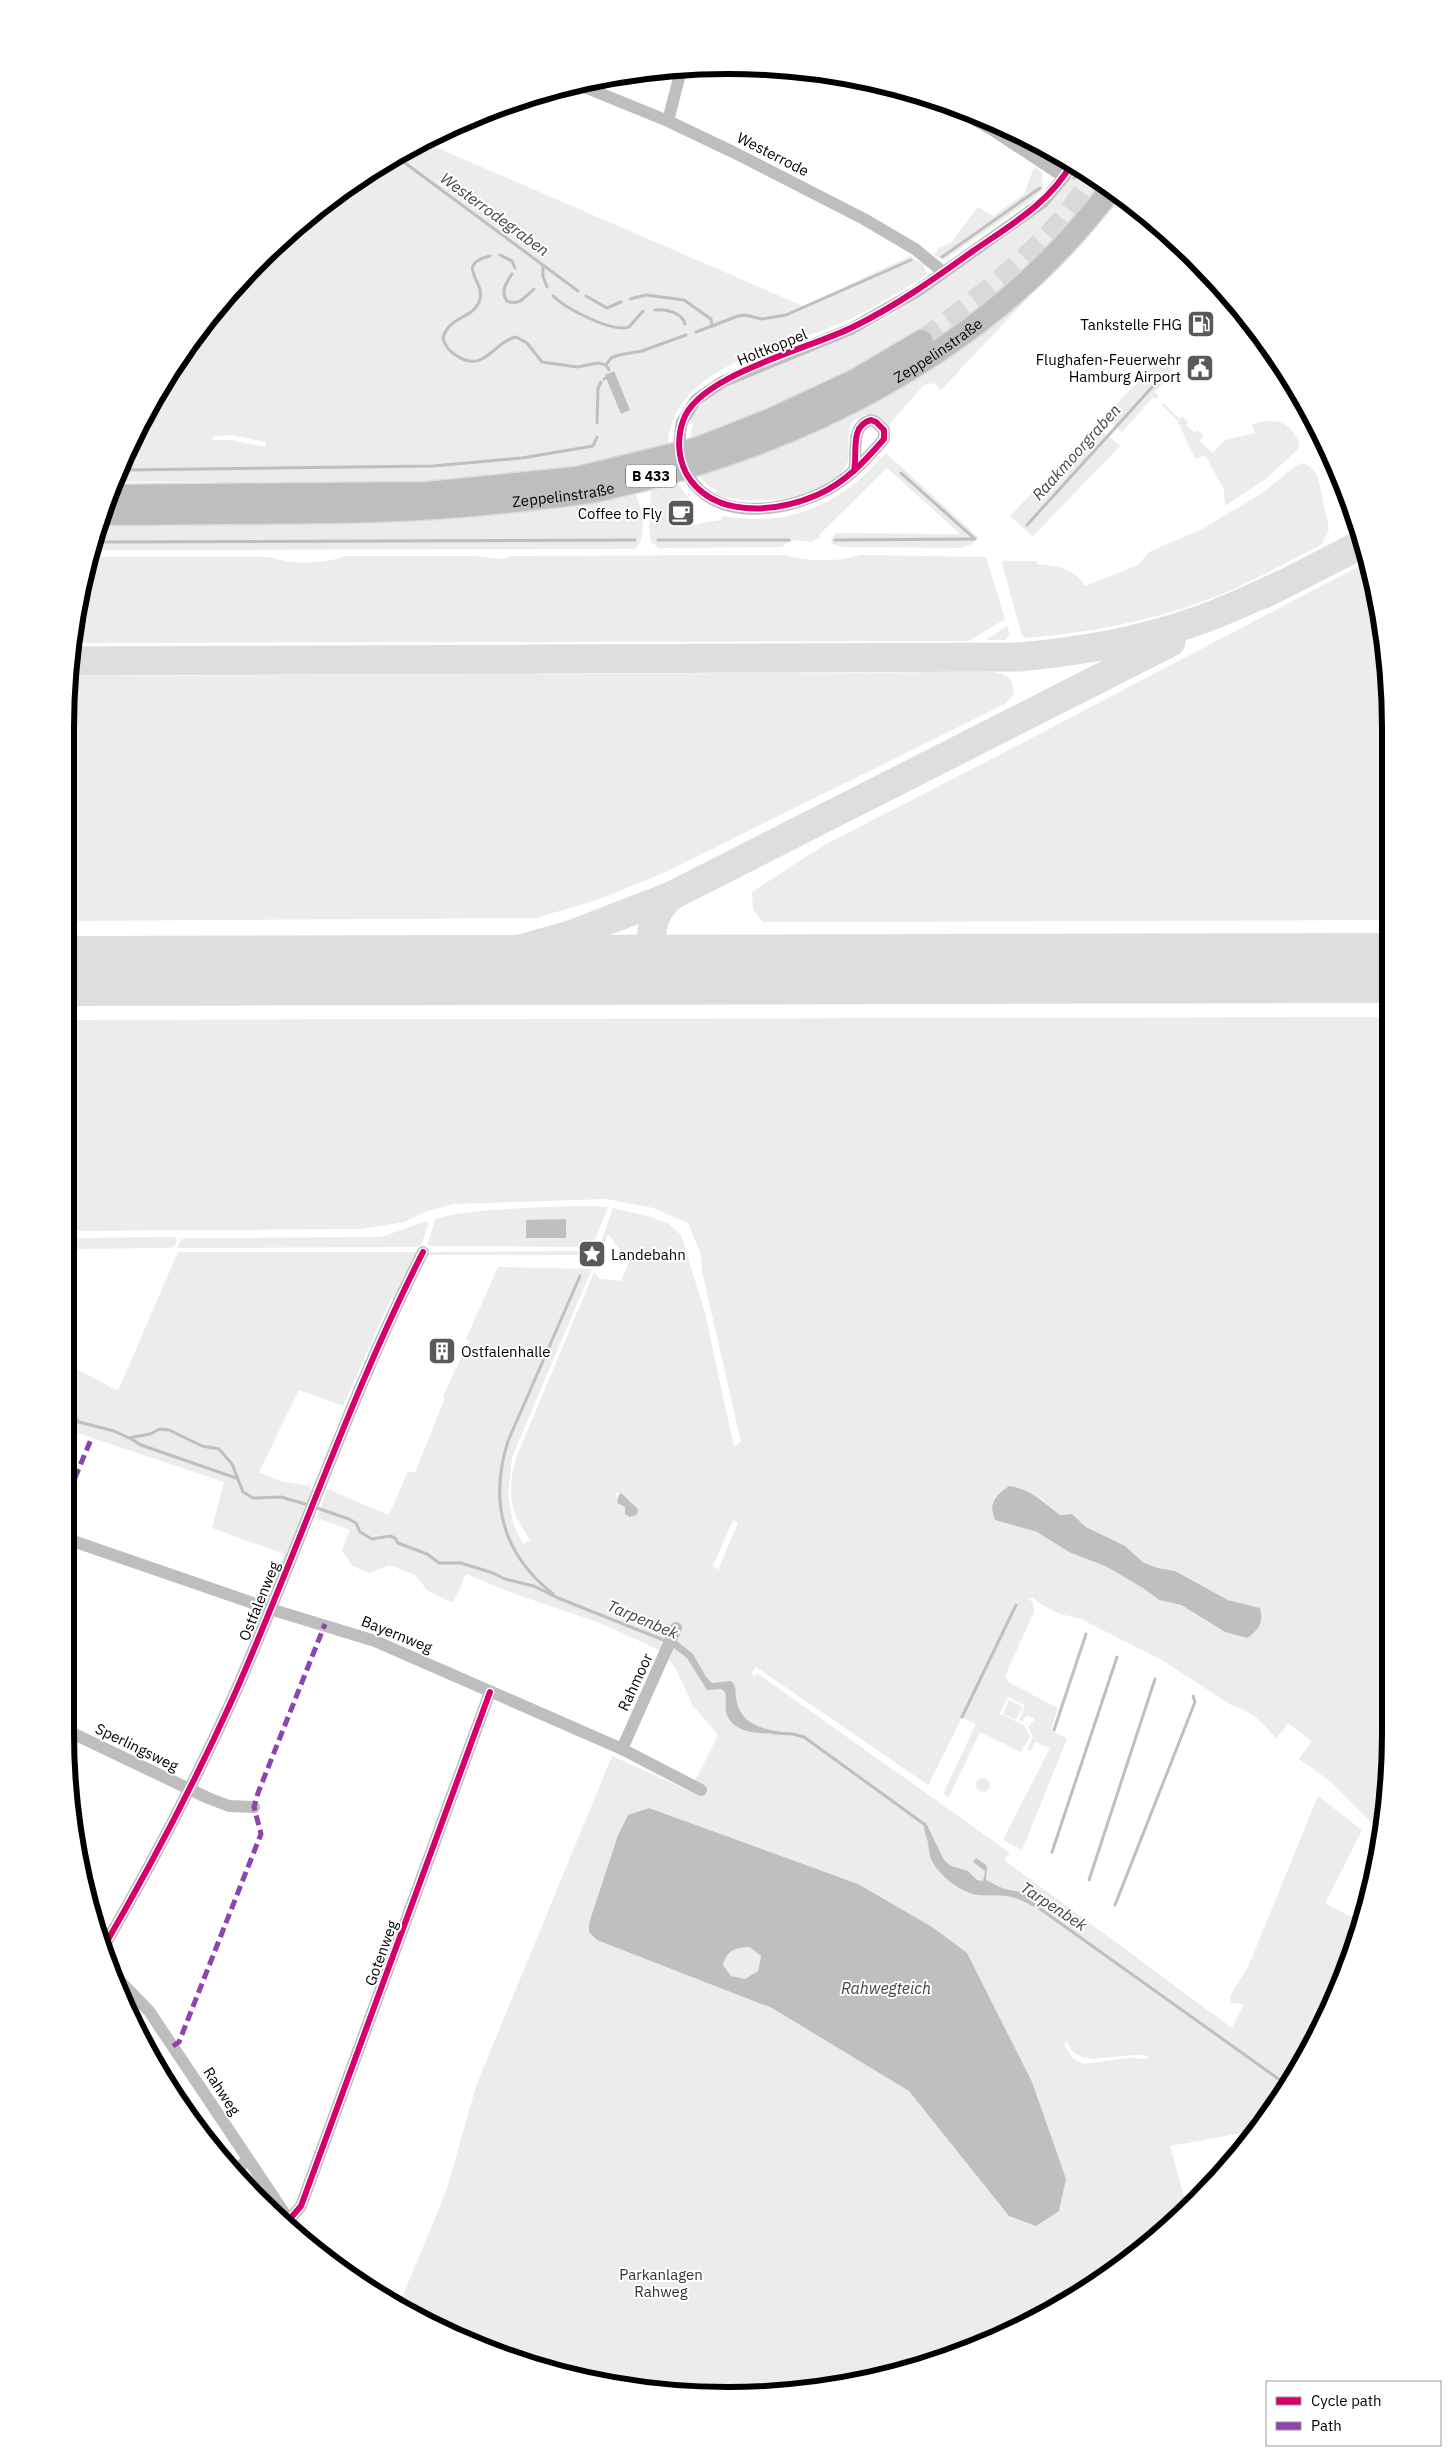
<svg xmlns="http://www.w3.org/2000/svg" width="1456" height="2461" font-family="'IBM Plex Sans',sans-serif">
<rect width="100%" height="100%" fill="#fff"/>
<g fill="#ececec" fill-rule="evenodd">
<path d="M424 142 803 306 910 256 923 264 927 274C902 291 875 307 848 320 787 348 673 362 668 445L564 468 446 482 216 485 215 482H116L177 360 259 259 359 177ZM232 435 266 442 265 447 231 440H212L213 436Z"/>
<path d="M1076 166 1106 185 1073 225 966 323 853 371 766 412 690 439 693 424H690L691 419C718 373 806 355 853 334 938 296 1006 226 1076 166Z"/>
<polygon points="1034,167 1042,172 1043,189 1034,198 944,260 934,255 940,247 950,244 978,207 993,216 1024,194"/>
<path d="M1114 191 1122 198 941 390 935 383 924 385 888 426C881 413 864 410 853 422 843 433 853 453 846 466 827 501 748 507 715 494L717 491 707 485 695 471 911 377Z"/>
<polygon points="1161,358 1172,368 1171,374 1155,392 1159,396 1156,399 1153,397 1122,432 1112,424 1106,415"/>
<path d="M1163 403 1180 419 1182 416 1188 422 1186 425 1194 432 1197 430 1204 436 1199 441 1213 453 1225 440 1255 433 1252 424C1275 418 1288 419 1299 442L1298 449 1267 478 1225 506 1224 490 1205 455 1195 459 1177 420 1162 405Z"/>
<polygon points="1096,426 1120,446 1033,536 1010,516"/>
<path d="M1323 443 1356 515 1357 520C1336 514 1322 462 1323 443Z"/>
<path d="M886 453 978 537 972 544 962 548 841 547 832 544 831 540 836 533 960 534 887 468 818 536 821 537 812 542 794 540 781 547 659 548 651 542 649 527 651 491 673 477 691 501 689 505H671L670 520C683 531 705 521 721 520L723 516C792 528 841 504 886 453Z"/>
<path d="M1302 463 1310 466 1318 477 1329 529 1321 545C1283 564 1245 586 1204 601 1146 622 1087 633 1026 638L1022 636 1002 563 1004 561H1037V564C1054 565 1076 569 1085 586L1138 565 1149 552 1202 529 1264 492 1294 467Z"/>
<path d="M633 491C643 504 648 536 635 549L93 550 99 520Z"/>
<path d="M784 555C809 562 836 562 861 555L986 557 1005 619 969 641 75 643 92 557H268C291 564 322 565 345 556H473L503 559 511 556Z"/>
<polygon points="1365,563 1390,684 1390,920 763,922 753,910 752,892 824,845 988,761"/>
<polygon points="1007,626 1010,634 1005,640 986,640"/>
<path d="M990 672C1005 673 1013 677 1014 694L1005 704 661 874 600 899 536 918 67 921 68 676Z"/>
<path d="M1390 1017V1777L1379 1828 1373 1824 1331 1782 1299 1759 1312 1741 1288 1723 1276 1739C1262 1722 1252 1711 1231 1705L1162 1660 1081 1619 1060 1614 1044 1606 1033 1598H1028L1033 1603 1034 1612 1005 1676 1008 1682 1058 1708 1051 1730 1067 1739 1022 1850 1003 1840 1050 1748 1035 1742 1031 1751 1027 1749 1033 1736 1028 1727 1035 1719 1026 1715 1023 1722 1019 1720 1025 1705 1008 1697 1000 1714 1024 1725 1030 1737 1021 1752 980 1732 949 1797 943 1794 976 1724 962 1717 928 1785 756 1667 751 1673 754 1676 757 1673 1010 1853 1004 1860 1232 2028 1244 2004 1231 2003 1230 1996 1248 1967 1318 1796 1362 1830 1325 1903 1361 1922 1356 1946 1279 2101 1252 2137 1248 2132 1170 2146 1187 2207 1132 2259 1059 2307 941 2361 857 2383 728 2396 556 2373 435 2328 398 2307 446 2192 476 2086 612 1756 701 1796 695 1781 718 1735 693 1706 676 1669 663 1652 600 1623 512 1593 466 1574 453 1603 427 1590 415 1575 389 1565 369 1573 352 1566 342 1550 350 1530 317 1518 327 1489 389 1515 408 1471 415 1473 445 1398 443 1396 469 1341 466 1339 498 1267 592 1269 512 1457 508 1497 514 1526 523 1544 530 1540C526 1532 520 1525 516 1516 508 1498 511 1476 516 1458L594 1272 600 1279 621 1281 629 1262 608 1234 601 1251H595L602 1239 613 1208 651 1217 669 1224 681 1235 705 1313 734 1447 741 1442 702 1271 701 1255 688 1223 653 1208 606 1199 453 1204 425 1212 404 1222 361 1229 68 1231V1020ZM617 1492 631 1501 635 1507 625 1514V1507L620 1505 617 1496H615ZM995 1496 1041 1498 1060 1515 1072 1514 1086 1527 1125 1546 1144 1563 1158 1568 1175 1571 1228 1600 1260 1608C1264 1622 1259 1630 1247 1638L1225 1632 1180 1605 1159 1600 1143 1588 1107 1567 1069 1552 1037 1532 995 1520 992 1503ZM733 1520 738 1523 718 1570 713 1566ZM649 1808 858 1884 1009 2216 910 2091 772 2008 693 1976 589 1923 618 1835 628 1815ZM1066 2040C1069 2045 1070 2050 1075 2053 1090 2066 1127 2051 1148 2056L1147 2059 1127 2058 1083 2064 1072 2057 1065 2046Z"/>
<path d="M608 1207 594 1242 586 1247 427 1246 435 1220C449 1209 585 1204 608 1207Z"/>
<polygon points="427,1221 429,1223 421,1245 418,1247 177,1248 182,1239 189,1238 381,1237"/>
<polygon points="174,1237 177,1240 174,1247 168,1248 69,1249 69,1238"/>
<polygon points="590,1251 590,1255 424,1255 425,1252"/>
<polygon points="178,1252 420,1252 394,1299 391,1298 343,1406 299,1390 259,1472 280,1481 309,1486 313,1492 275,1590 271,1588 284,1554 212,1528 224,1482 69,1430 69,1365 118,1391"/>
<polygon points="1009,1700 1023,1707 1016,1720 1003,1714"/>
<circle cx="983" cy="1785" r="7"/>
<path d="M750 1946 761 1956 758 1971 745 1979 731 1976 723 1965C727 1950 736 1947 750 1946Z"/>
</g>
<g fill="#bfbfbf" fill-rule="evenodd">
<polygon points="614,371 630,410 621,414 605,375"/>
<polygon points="566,1219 566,1238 526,1238 526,1220"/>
<path d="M1009 1486C1030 1489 1044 1502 1060 1515L1072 1514 1086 1527 1125 1546 1144 1563 1158 1568 1175 1571 1228 1600 1260 1608C1264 1622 1259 1630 1247 1638L1225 1632 1181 1605 1159 1600 1143 1588 1107 1567 1069 1552 1037 1532 995 1520C988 1502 995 1496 1009 1486Z"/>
<polygon points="619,1494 622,1494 637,1508 638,1511 636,1515 630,1517 625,1514 625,1507 617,1503"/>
<path d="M674 1639 693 1654 706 1677 712 1683 731 1681C737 1687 735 1690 736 1698 740 1724 761 1729 783 1732 766 1735 735 1735 727 1715 724 1708 727 1700 725 1692L721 1689 707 1690 687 1658 671 1646Z"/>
<path d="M649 1808 858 1884 932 1927 967 1953 1032 2082 1066 2179 1059 2211 1036 2226 1009 2216 909 2091 772 2008 597 1940 589 1932V1923L618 1835 628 1815ZM750 1947 761 1956 758 1971 745 1979 731 1976 723 1965C727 1950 736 1947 750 1947Z"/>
<path d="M925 1821 944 1860 951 1866 968 1871 977 1880 983 1881 985 1871 973 1862 976 1858 987 1866 986 1880C993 1883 999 1887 1005 1889 1020 1893 1028 1889 1034 1907 1009 1892 1005 1897 979 1895 962 1894 937 1874 931 1859 929 1854 929 1848 928 1843 927 1835 922 1830 925 1821Z"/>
</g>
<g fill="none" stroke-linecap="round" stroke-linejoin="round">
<g stroke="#bfbfbf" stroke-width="3">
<polyline points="397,157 578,291"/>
<polyline points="1074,178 1083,169"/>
<polyline points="500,255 512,261 515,268"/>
<path d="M490 256C454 265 485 280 480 299 474 320 450 314 443 338 445 346 450 352 457 356 485 374 494 341 516 337L527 343 542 362 577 367 598 363 606 365"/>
<polyline points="942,257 1040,188"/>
<polyline points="543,266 543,276 547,287"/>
<path d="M512 274C506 283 500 292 507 301 519 306 525 297 534 289"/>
<path d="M553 296C565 308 612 333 629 327L643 311"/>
<polyline points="586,296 607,308 621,302"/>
<polyline points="630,299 646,295 684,300 711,319 712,326"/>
<path d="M655 310C665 309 682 312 685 324"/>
<polyline points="696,332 738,316 745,315 762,319 786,315 911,260"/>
<polyline points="606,365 611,358 619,355 642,351 686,335"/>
<polyline points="606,365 609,370"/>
<polyline points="604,379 606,378"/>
<polyline points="597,423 598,388 601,382"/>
<polyline points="123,470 433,466 522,458 593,446 597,437"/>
<polyline points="901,473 975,539"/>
<polyline points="1027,525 1164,374"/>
<polyline points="658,540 789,540"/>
<polyline points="835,540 975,539"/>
<polyline points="95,542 635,540"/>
<polyline points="69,1411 79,1422 114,1431 129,1438 150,1434 160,1429 169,1430 202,1446 219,1449 232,1464 243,1492 253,1498 281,1497 309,1505"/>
<polyline points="69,1419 78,1422"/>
<polyline points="130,1438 141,1445 236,1478"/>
<polyline points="314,1507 349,1519 356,1523 360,1532 372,1539 390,1536 395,1538 398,1543 427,1554 439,1563 461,1563 493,1573 505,1579 534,1586 558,1598 666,1641"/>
<path d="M553 1594C502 1554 489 1501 508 1441L580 1276"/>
<polyline points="962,1717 1016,1605"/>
<polyline points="1054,1730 1086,1634"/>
<polyline points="773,1733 793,1734 804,1737 924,1824 926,1827"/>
<polyline points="1052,1852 1117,1657"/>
<polyline points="1089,1880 1155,1679"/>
<polyline points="1032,1903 1287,2085"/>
<polyline points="1115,1905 1195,1702 1193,1696"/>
</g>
<g stroke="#dedede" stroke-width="29">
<polyline points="1264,594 1362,544"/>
<path d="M71 661 1020 657C1080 651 1139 642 1197 621 1226 611 1253 598 1281 585"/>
<path d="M671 896C653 913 642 940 665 959 671 964 680 967 687 970"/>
<polyline points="342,971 455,961 513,951 570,935 671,896 1171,642"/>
</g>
<polyline stroke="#dedede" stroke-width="70" points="68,971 1390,968"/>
<path stroke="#d9d9d9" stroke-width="22" stroke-dasharray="22 11" stroke-linecap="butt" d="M922 341C971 305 1019 268 1061 222 1073 208 1084 191 1095 176"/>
<g stroke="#dbdbdb" stroke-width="25">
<g id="highway">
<polyline points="109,496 427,493 577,478 696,449 770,420 856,380 922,341"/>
<path id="s1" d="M100 514C178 514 256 513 334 512 405 511 469 507 539 498 559 496 580 494 600 490 797 447 988 353 1111 189"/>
</g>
</g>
<g stroke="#bebebe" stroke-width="12">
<polyline points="577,84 668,121 733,152 864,219 915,249 943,272"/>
<polyline points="949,105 991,129 1064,177"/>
<polyline points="668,121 681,70"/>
<polyline points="682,422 696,400 722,382 851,329 916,292 1043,202 1064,177 1072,163"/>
<path d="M694 484C726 523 795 510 834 486 853 474 869 456 884 439V430L876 422 871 420C849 426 858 453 854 471"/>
<polyline points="70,1540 270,1609 375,1641 622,1749 701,1790"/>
<polyline points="70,1732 208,1798 229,1806 254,1807"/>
<polyline points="622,1749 676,1628"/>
<path d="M102 1950C149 1869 193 1786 232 1700 298 1552 349 1397 423 1252"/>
<polyline points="110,1971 149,2011 299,2235"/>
<polyline points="234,2173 247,2160"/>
<polyline points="289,2220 301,2206 490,1692"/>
</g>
<use href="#highway" stroke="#bebebe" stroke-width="22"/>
<path stroke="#bebebe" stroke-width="12" d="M682 422C677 446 679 464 694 484"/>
<g stroke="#8e44ad" stroke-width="5" stroke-dasharray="10 5" stroke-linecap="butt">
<polyline points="69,1492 92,1437"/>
<polyline points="173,2046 179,2042 261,1834 254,1807 258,1793 325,1624"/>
</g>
<g stroke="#fff" stroke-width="9">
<g id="cycleway">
<path d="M854 471C858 453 849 426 871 420L876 422 884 430V439C865 461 845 483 817 495 775 513 712 519 686 473 678 457 677 438 683 421 697 375 812 348 853 327 896 306 934 279 973 251 1009 226 1050 203 1072 163"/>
<path d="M102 1950C149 1869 193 1786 232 1700 298 1552 349 1397 423 1252"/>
<polyline points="289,2220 301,2206 490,1692"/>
</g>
</g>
<use href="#cycleway" stroke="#d6006c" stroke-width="6"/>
</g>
<defs>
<g id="fuel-square" transform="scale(1.4375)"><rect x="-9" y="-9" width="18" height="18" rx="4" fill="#595959" stroke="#fff"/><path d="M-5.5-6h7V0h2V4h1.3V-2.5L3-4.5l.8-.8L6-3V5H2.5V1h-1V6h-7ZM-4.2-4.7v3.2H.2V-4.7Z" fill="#fff"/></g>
<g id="civic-square" transform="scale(1.4375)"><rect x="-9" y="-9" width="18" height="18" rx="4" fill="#595959" stroke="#fff"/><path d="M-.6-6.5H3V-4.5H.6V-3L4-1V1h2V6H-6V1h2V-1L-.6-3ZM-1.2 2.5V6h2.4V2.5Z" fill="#fff"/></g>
<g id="cafe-square" transform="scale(1.4375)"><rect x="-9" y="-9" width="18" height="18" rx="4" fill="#595959" stroke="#fff"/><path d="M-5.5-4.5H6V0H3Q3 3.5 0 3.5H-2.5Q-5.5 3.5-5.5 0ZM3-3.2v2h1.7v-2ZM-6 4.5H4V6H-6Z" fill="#fff"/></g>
<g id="sight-square" transform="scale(1.4375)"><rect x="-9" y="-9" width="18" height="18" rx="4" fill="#595959" stroke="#fff"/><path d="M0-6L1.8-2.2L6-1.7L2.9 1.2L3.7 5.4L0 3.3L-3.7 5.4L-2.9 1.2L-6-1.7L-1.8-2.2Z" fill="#fff"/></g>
<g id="building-square" transform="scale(1.4375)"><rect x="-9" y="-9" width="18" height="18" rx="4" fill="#595959" stroke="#fff"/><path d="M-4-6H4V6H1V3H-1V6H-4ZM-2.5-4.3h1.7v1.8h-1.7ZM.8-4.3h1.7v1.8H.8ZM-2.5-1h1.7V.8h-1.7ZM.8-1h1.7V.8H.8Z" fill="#fff"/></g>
</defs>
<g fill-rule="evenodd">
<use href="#fuel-square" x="1201" y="324"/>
<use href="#civic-square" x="1200" y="368"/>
<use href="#cafe-square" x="681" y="513"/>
<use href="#sight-square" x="592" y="1254"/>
<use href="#building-square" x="442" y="1351"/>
</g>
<g text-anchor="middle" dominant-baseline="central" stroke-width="4" stroke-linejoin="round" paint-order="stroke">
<rect fill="#fff" stroke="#4c4c4c" stroke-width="1" x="626" y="464.5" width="50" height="23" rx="4"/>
<g font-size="14" font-weight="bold" fill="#000">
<text x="651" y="476">B 433</text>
</g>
<g font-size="15" fill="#000" stroke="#fff">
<text transform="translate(773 154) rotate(27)">Westerrode</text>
<text transform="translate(772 347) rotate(-22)">Holtkoppel</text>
<text stroke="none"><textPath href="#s1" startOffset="869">Zeppelinstraße</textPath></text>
<text stroke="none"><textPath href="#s1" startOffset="464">Zeppelinstraße</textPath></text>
<text transform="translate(259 1601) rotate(-68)">Ostfalenweg</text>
<text transform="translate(397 1634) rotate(22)">Bayernweg</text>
<text transform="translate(635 1682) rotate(-65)">Rahmoor</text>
<text transform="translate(137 1747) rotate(26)">Sperlingsweg</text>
<text transform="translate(381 1953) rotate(-70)">Gotenweg</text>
<text transform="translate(222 2091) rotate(57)">Rahweg</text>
</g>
<g font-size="15" fill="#000" stroke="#fff" text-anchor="end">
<text x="1182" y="324">Tankstelle FHG</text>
<text x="1181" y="359">Flughafen-Feuerwehr<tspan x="1181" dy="17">Hamburg Airport</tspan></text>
<text x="662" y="513">Coffee to Fly</text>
<text x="611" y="1254" text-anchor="start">Landebahn</text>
<text x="461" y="1351" text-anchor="start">Ostfalenhalle</text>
</g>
<g font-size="15" fill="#333" stroke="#fff">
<text x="661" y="2274">Parkanlagen<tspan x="661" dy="17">Rahweg</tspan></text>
</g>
<g font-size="16" font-style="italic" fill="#444" stroke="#fff">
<text transform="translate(495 214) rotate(36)">Westerrodegraben</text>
<text transform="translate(1076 452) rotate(-48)">Raakmoorgraben</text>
<text transform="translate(643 1619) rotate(23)">Tarpenbek</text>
<text transform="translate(1054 1906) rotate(33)">Tarpenbek</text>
<text x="886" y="1988">Rahwegteich</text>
</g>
</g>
<path d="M0 0H1456V2461H0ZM728 74H728A654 654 0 0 1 1382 728V1733A654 654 0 0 1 728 2387H728A654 654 0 0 1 74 1733V728A654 654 0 0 1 728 74Z" fill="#fff" fill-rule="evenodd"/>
<path fill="none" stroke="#000" stroke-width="6" d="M728 74H728A654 654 0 0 1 1382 728V1733A654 654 0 0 1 728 2387H728A654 654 0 0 1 74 1733V728A654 654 0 0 1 728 74Z"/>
<rect x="1266" y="2381" width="175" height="65" fill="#ffffff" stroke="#999999"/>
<rect x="1276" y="2397" width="25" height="8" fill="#d6006c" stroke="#999999"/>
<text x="1311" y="2406" font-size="15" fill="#000000">Cycle path</text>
<rect x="1276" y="2422" width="25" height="8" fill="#8e44ad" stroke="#999999"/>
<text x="1311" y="2431" font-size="15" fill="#000000">Path</text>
</svg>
